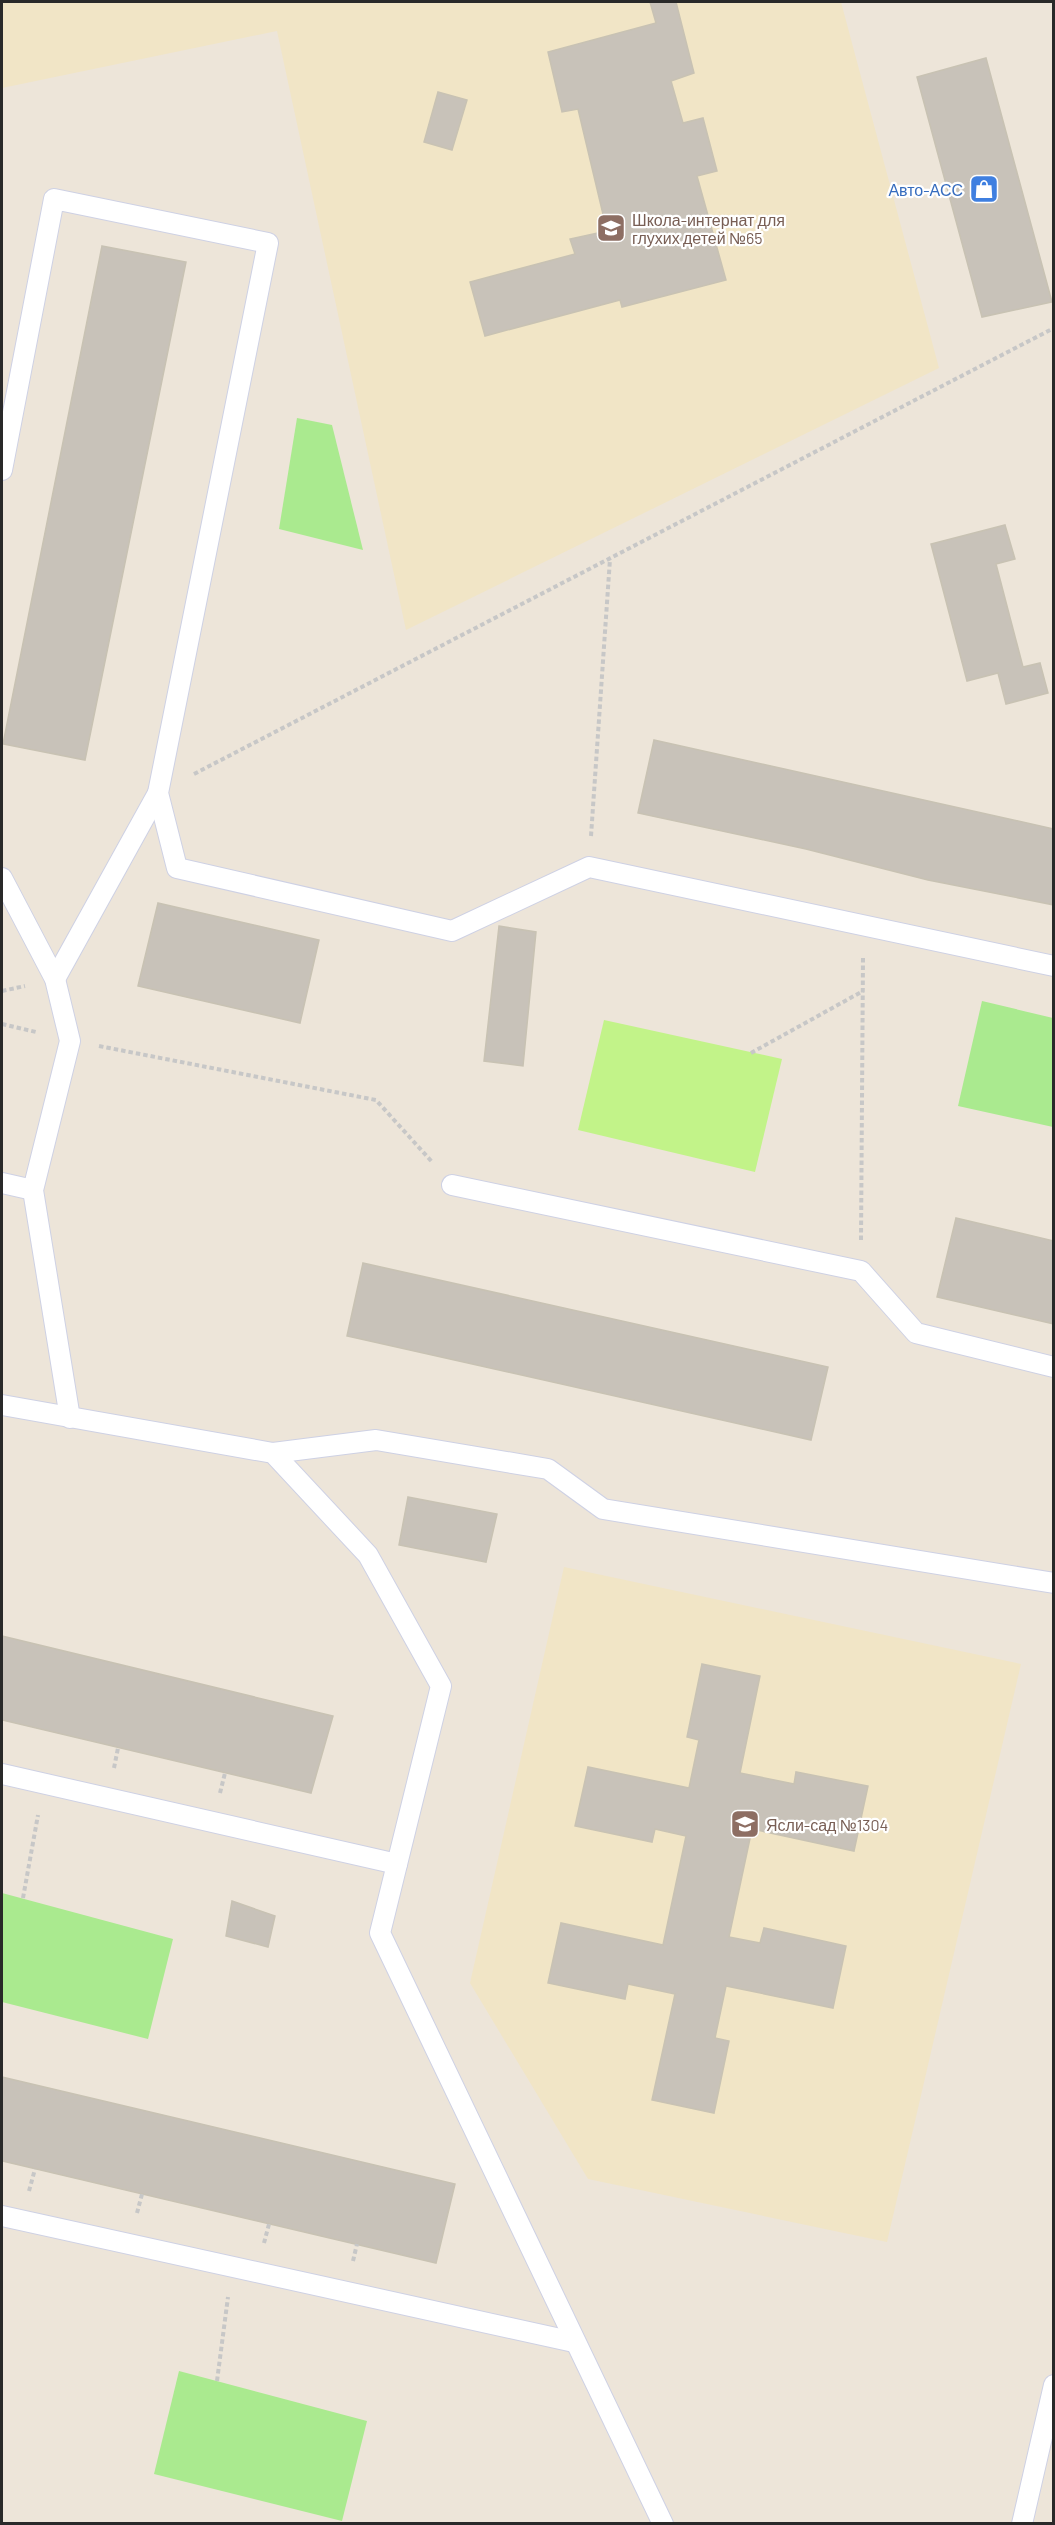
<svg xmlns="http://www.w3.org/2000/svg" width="1055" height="2525" font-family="Barlow,sans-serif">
<rect width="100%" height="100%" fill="#ede5d9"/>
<g fill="#f1e5c6">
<polygon points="2,2 841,2 939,368 406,630 277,31 2,88"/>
<polygon points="564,1567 1021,1664 887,2242 588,2179 470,1983"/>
</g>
<g fill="#aaea8f">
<polygon points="297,418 332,425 363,550 279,529"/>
<polygon points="982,1001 1053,1018 1053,1127 958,1106"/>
<polygon points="2,1893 173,1939 148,2039 2,2002"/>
<polygon points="179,2371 367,2421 342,2521 154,2474"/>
</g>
<polygon fill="#c2f389" points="604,1020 782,1059 755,1172 578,1130"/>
<g fill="#c8c2b9" stroke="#c8c2b3" stroke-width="1.5">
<polygon points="650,2 676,2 694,73 671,81 683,123 703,118 717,171 697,176 726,280 622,307 620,300 485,336 470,282 575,254 570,239 607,231 578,109 562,112 548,52 656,23"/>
<polygon points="986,58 1052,302 982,317 917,77"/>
<polygon points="438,92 467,100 452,150 424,142"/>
<polygon points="102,246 186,262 85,760 3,744"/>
<polygon points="1005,525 1015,559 996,564 1023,667 1040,663 1048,693 1006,704 998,673 967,681 931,544"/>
<polygon points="654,740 1054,829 1054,905 928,880 806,849 638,813"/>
<polygon points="158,903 319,940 300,1023 138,986"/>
<polygon points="499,926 536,932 523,1066 484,1061"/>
<polygon points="956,1218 1054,1241 1054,1324 937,1297"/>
<polygon points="363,1263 828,1367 811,1440 347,1336"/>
<polygon points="408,1497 497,1514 486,1562 399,1545"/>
<polygon points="2,1636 333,1716 311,1793 2,1720"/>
<polygon points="702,1664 760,1676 740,1773 794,1784 796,1772 868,1786 854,1851 752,1829 729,1937 760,1943 764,1928 846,1946 833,2008 726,1986 715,2038 729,2041 714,2113 652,2100 675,1994 628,1984 625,1999 548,1983 561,1923 663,1945 686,1836 655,1829 652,1842 575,1826 588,1767 689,1788 699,1740 687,1737"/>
<polygon points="232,1901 275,1916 268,1947 226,1936"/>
<polygon points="2,2077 455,2184 436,2263 2,2161"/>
</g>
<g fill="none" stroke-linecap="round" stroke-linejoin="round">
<g stroke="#ced1e4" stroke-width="22">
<g id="lane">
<polyline points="2,470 54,199 268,243 158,793 177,868 452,931 589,867 1054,966"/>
<polyline points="2,878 55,979 70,1041 33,1190 70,1418"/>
<polyline points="55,979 158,793"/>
<polyline points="2,1183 33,1190"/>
<polyline points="452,1185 861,1271 916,1333 1054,1367"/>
<polyline points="2,1405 273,1453 368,1555 441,1686 380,1933 663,2524"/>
<polyline points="273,1453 376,1440 548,1469 603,1509 1054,1583"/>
<polyline points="2,1774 397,1864"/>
<polyline points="2,2216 574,2342"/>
<polyline points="1022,2524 1054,2385"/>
</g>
</g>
<g stroke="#c7c7c7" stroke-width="4" stroke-dasharray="4.5 3" stroke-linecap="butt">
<polyline points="194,774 1054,328"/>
<polyline points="591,836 610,559"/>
<polyline points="2,991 25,986"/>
<polyline points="2,1024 36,1032"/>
<polyline points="99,1046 376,1100 433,1163"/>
<polyline points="751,1053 863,991"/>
<polyline points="861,1240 863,957"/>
<polyline points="114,1768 118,1748"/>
<polyline points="220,1793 225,1773"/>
<polyline points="23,1898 38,1815"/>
<polyline points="29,2191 35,2169"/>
<polyline points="137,2213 142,2194"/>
<polyline points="264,2243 269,2224"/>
<polyline points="353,2261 357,2244"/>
<polyline points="217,2381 228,2297"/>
</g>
<use href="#lane" stroke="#fff" stroke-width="20"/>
</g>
<defs>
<g id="shop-square" transform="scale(1.5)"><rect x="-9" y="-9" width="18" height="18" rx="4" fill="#3f7fe0" stroke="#fff"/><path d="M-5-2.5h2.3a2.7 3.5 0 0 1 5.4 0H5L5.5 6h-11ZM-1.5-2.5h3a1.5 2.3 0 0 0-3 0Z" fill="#fff"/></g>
<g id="school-square" transform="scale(1.5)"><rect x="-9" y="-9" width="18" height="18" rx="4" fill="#8d6e63" stroke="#fff"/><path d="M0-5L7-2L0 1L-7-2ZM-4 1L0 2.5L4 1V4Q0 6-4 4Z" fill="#fff"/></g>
</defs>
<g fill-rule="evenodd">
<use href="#shop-square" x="984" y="189"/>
<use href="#school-square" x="611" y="228"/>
<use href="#school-square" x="745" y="1824"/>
</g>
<g text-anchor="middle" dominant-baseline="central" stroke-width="4.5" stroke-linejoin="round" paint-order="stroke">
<g font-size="16" fill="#366cbe" stroke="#fff" text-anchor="end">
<text x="963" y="189">Авто-АСС</text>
</g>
<g font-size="16" fill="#785e54" stroke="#fff" text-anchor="start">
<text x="632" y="219">Школа-интернат для<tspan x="632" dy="18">глухих детей №65</tspan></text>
<text x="766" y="1824">Ясли-сад №1304</text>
</g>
</g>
<rect width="1055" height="2525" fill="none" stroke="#292929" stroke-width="6"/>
</svg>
